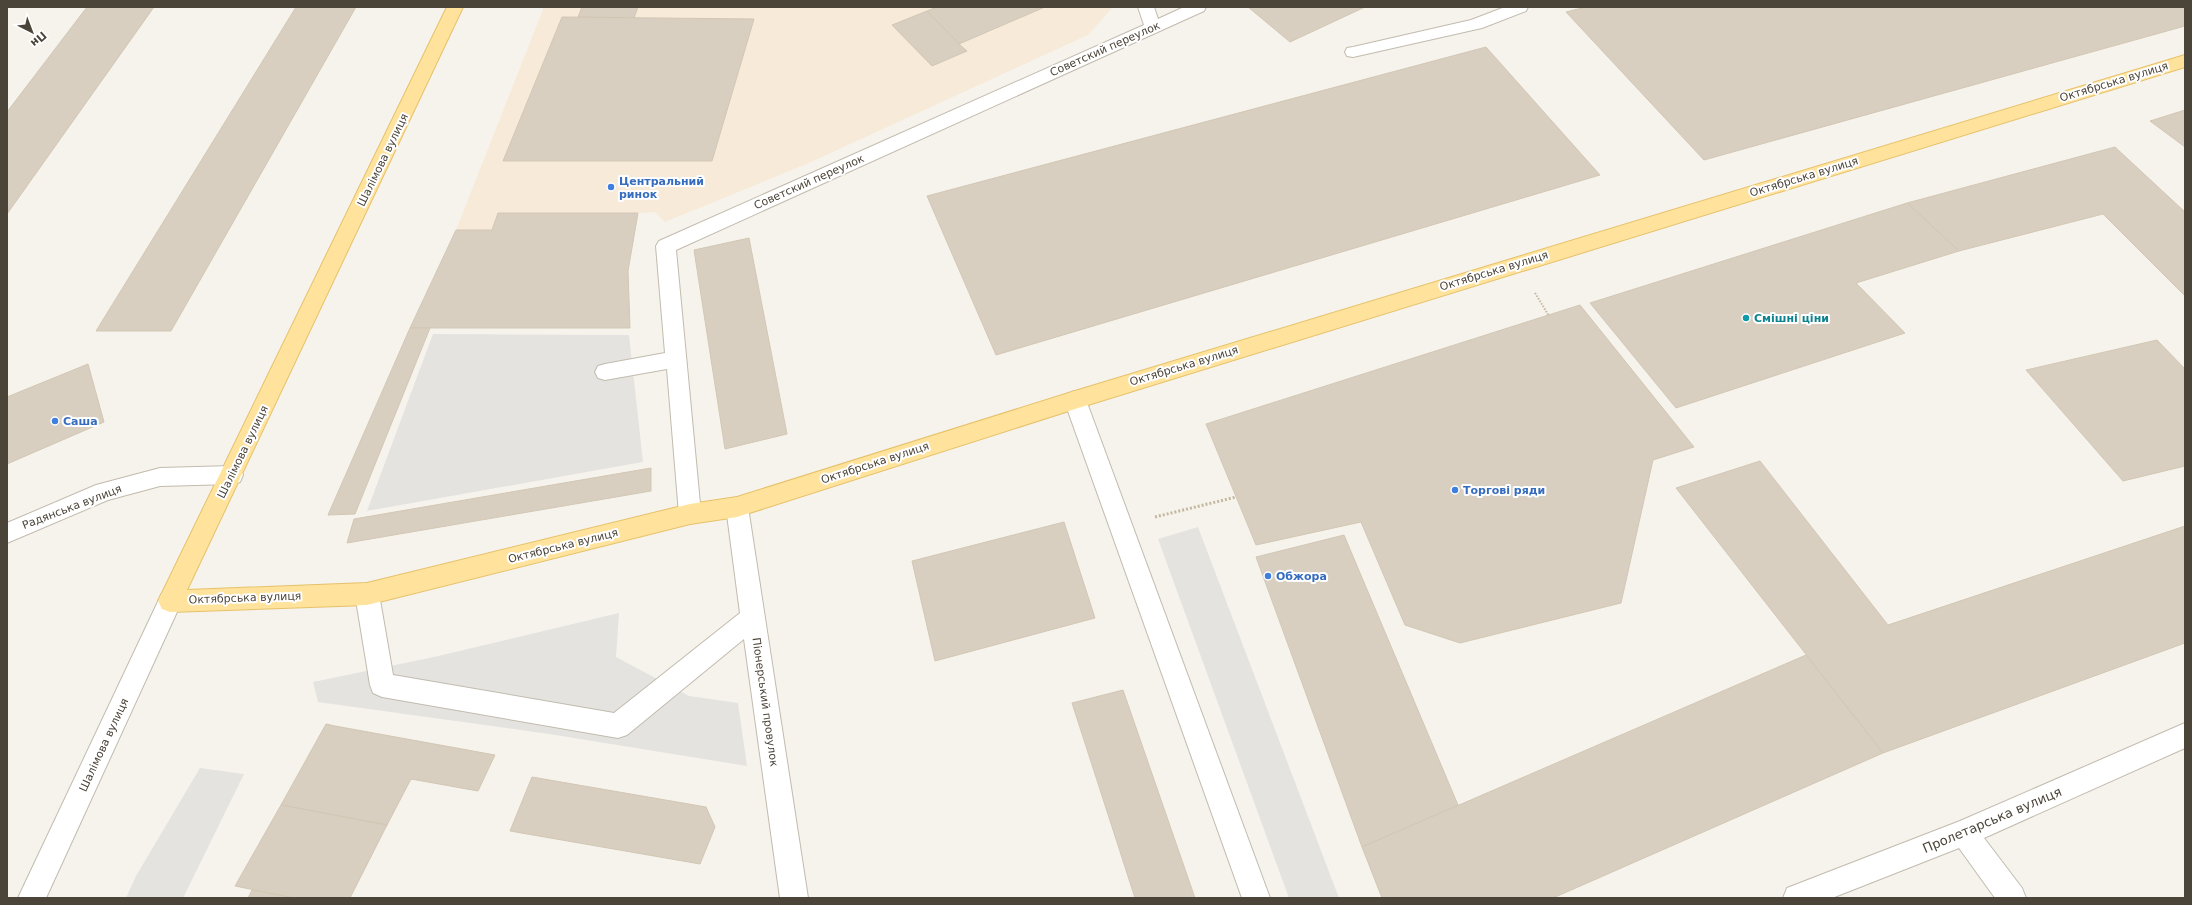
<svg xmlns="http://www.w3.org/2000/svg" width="2192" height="905" font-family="'DejaVu Sans',sans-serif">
<rect width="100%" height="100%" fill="#f6f3ec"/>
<polygon fill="#f7ead8" points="544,7 1113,7 1088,35 809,163 665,222 655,212 638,213 628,271 630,328 410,328 456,230"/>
<g fill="#e5e3e0">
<polygon points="433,334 629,335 643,462 367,511"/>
<polygon points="1198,527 1339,898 1289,898 1158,539"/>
<polygon points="619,613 616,657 689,696 738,703 747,766 549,734 318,702 313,682 434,657"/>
<polygon points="200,768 244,774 183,898 126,898 136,876"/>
</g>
<g fill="#d8cfc1" stroke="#d3c7b4">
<polygon points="87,7 154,7 7,214 7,112"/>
<polygon points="296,7 356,7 171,331 96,331"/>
<polygon points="582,7 638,7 634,18 578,17"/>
<polygon points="937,7 1045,7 959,44 927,11"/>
<polygon points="1248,7 1365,7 1290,42"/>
<polygon points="1586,7 2185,7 2185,26 1704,160 1566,12"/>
<polygon points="927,11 959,44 967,51 932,66 892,25"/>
<polygon points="562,17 754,19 712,161 503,161"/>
<polygon points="1486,47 1600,175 996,355 927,196"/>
<polygon points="2185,110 2185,147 2150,121"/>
<polygon points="2115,147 2185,212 2185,296 2103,214 1959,251 1907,203"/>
<polygon points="1907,203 1959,251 1856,283 1905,333 1676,408 1590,303"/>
<polygon points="498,213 638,213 628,271 630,328 410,328 456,230 492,230"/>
<polygon points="749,238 787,434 725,449 694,250"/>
<polygon points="1580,305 1694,447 1653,460 1621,603 1460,643 1405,625 1361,522 1256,545 1206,424"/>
<polygon points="410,328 430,328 355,514 328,515"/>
<polygon points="2157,340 2185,369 2185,466 2123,481 2026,370"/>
<polygon points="88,364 104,422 7,464 7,397"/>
<polygon points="1760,461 1888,625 2185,526 2185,643 1883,753 1676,488"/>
<polygon points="651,468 651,491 347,543 354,519"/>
<polygon points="1064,522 1095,618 935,661 912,561"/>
<polygon points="1344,535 1458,805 1362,847 1256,557"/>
<polygon points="1806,655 1883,753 1553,898 1382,898 1362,847"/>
<polygon points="1123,690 1195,898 1135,898 1072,703"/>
<polygon points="326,724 335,726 495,755 478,791 411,779 387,825 281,805"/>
<polygon points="532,777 706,807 715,827 700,864 510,831"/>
<polygon points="281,805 387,825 350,898 294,898 235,886"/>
<polygon points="252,890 294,898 248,898"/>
</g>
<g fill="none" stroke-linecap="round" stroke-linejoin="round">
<g stroke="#c2bbae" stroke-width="2">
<g id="minor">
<polygon points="1138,7 1154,7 1158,19 1184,7 1206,7 1204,11 676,250 701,514 698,521 690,524 682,521 679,514 667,369 605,380 598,378 595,372 598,366 605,364 665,353 656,246 659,241 1144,25"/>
<polygon points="1505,7 1528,7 1526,11 1482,28 1353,57 1347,56 1345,52 1347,48 1353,47 1471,20"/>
<polygon points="1075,391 1083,394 1086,400 1270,898 1242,898 1064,400 1067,394"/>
<polygon points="232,466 240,468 243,475 240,482 232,484 160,486 108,500 7,543 7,523 96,485 160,468"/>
<polygon points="737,497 745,500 748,507 808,898 780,898 744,639 627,735 618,738 382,697 373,693 370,685 355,594 359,586 367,583 375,586 379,594 393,675 614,713 740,613 726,507 729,500"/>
<polygon points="170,590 178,593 182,601 46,898 18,898 162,593"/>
<polygon points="2185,723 2185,748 1984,838 2022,888 2026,898 1995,898 1959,848 1832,898 1783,898 1787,888 1960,821"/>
</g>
</g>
<g stroke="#e6c16a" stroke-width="2">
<polygon id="major" points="447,7 463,7 187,590 367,583 690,504 737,497 1075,391 2185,55 2185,67 1075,409 737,517 690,524 367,605 170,612 162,609 158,601 162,593"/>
</g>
<polyline stroke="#c4b79f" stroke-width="2" stroke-dasharray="1.5 1.5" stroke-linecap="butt" points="1535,293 1549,316"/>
<polyline stroke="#c4b79f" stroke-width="3" stroke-dasharray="2 2" stroke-linecap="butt" points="1155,517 1236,497"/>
<use href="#minor" fill="#fff" fill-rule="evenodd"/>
<use href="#major" fill="#ffe39c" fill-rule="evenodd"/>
</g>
<g fill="#3f7fe0" stroke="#fff" stroke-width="1.5">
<circle cx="611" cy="187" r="4"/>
<circle cx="55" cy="421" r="4"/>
<circle cx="1455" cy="490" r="4"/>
<circle cx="1268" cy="576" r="4"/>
</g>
<circle fill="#0f9aa8" stroke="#fff" stroke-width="1.5" cx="1746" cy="318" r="4"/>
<g text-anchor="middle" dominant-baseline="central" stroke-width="4" stroke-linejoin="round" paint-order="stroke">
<g font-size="11" fill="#4b4439" stroke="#fff">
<text transform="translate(1105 49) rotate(-24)">Советский переулок</text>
<text transform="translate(2114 82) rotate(-17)">Октябрська вулиця</text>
<text transform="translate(383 160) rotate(-64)">Шалімова вулиця</text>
<text transform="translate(1804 177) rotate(-17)">Октябрська вулиця</text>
<text transform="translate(809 182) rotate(-24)">Советский переулок</text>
<text transform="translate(1494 271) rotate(-17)">Октябрська вулиця</text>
<text transform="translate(1184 366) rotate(-17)">Октябрська вулиця</text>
<text transform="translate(243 452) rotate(-64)">Шалімова вулиця</text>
<text transform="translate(875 463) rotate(-18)">Октябрська вулиця</text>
<text transform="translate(72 507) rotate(-21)">Радянська вулиця</text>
<text transform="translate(563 546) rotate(-14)">Октябрська вулиця</text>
<text transform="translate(245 598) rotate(-2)">Октябрська вулиця</text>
<text transform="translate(765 702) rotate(82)">Піонерський провулок</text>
<text transform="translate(104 745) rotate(-65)">Шалімова вулиця</text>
</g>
<g font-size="11" font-weight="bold" fill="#366cbe" stroke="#fff" text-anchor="start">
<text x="619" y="181">Центральний<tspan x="619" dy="13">ринок</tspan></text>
<text x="63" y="421">Саша</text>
<text x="1463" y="490">Торгові ряди</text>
<text x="1276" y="576">Обжора</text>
</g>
<g font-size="11" font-weight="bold" fill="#0d838f" stroke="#fff" text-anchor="start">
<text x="1754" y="318">Смішні ціни</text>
</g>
<g font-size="13" fill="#4b4439" stroke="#fff">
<text transform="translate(1992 820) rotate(-23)">Пролетарська вулиця</text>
</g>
</g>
<rect width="2192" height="905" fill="none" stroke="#4b4439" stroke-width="16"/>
<g transform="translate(32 32) rotate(138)" stroke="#ffffff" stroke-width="3" paint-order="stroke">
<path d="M0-3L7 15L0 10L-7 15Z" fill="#4b4439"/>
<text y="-6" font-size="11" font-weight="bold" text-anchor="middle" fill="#4b4439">Пн</text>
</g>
</svg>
